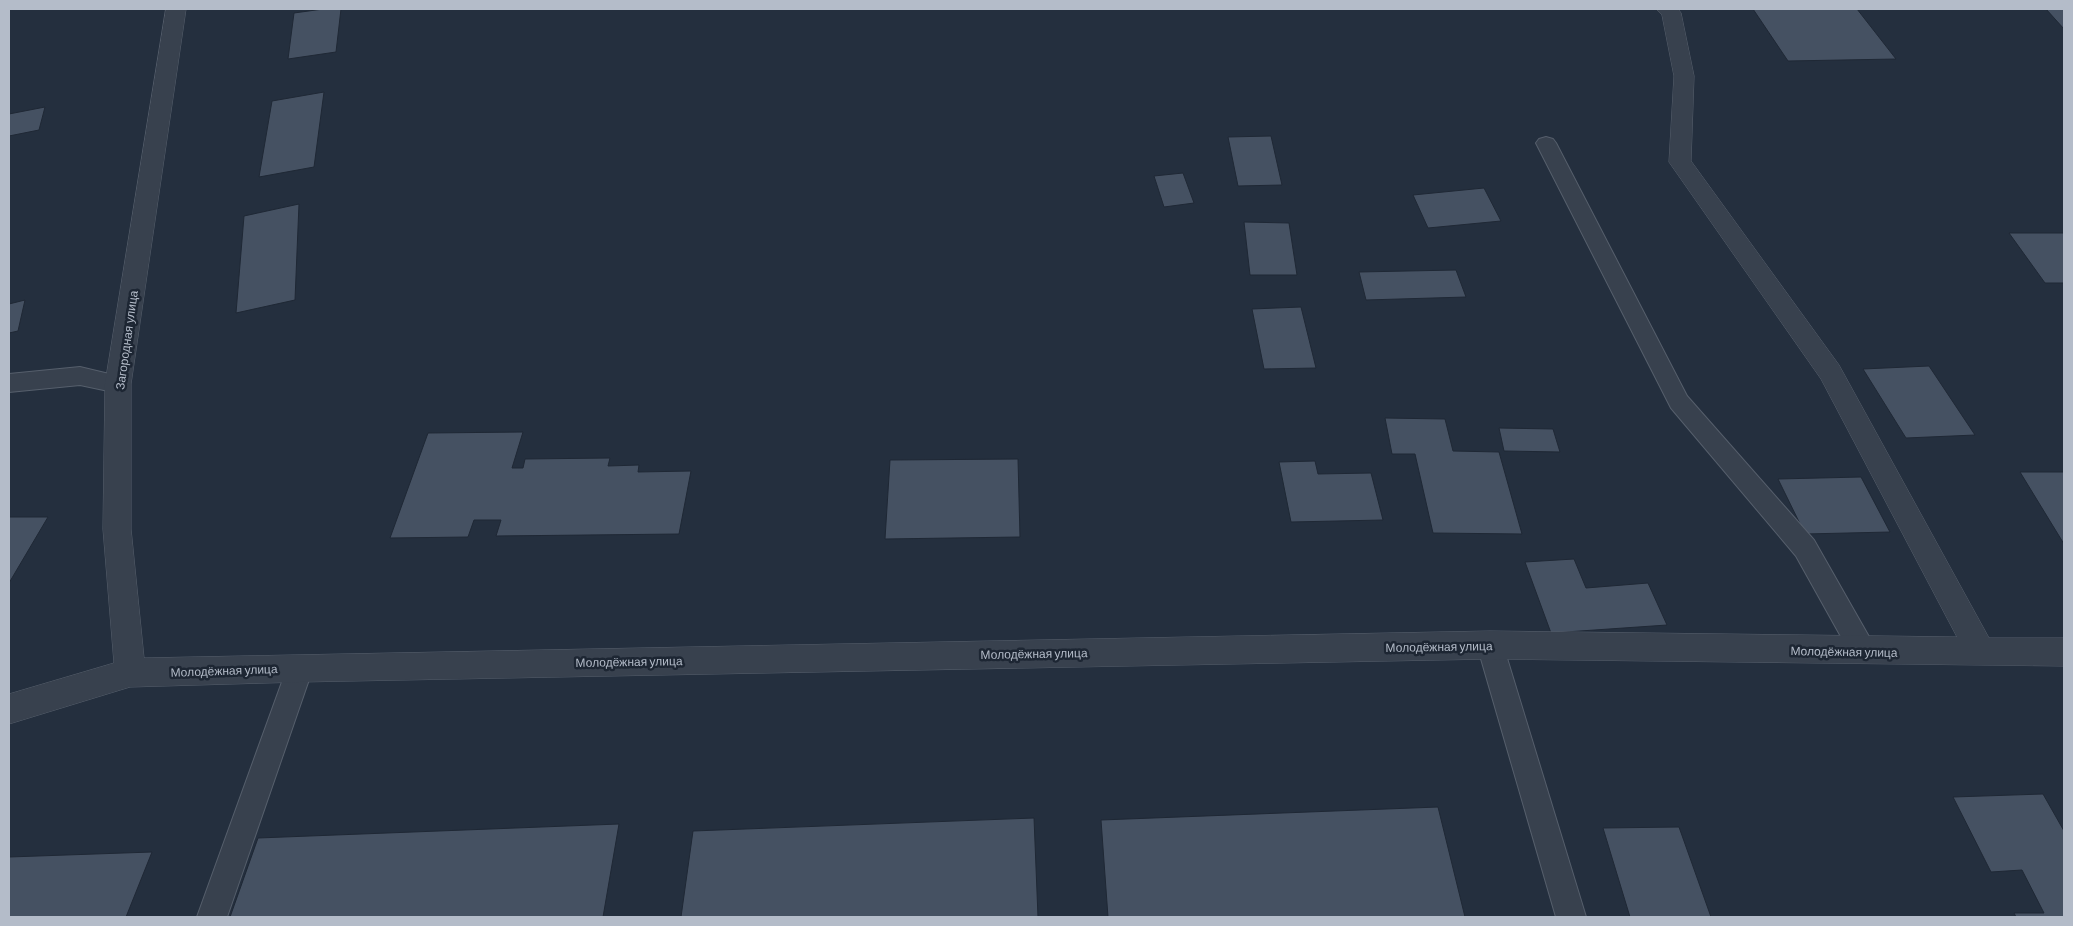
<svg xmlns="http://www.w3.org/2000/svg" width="2073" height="926" font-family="Barlow,sans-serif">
<rect width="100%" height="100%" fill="#242f3e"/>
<g fill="#455162" stroke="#1f2835">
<polygon points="323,9 341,9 336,52 288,59 294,13"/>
<polygon points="1753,9 1857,9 1896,59 1788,61"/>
<polygon points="2046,9 2064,9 2064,29"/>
<polygon points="324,92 314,167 259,177 272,101"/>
<polygon points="45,107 39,130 9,136 9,114"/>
<polygon points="1271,136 1282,185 1238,186 1228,137"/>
<polygon points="1183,173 1194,203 1164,207 1154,176"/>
<polygon points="1484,188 1501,221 1428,228 1413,195"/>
<polygon points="299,204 295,300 236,313 244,216"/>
<polygon points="1244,222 1289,223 1297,275 1250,275"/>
<polygon points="2009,233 2064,233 2064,283 2045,283"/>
<polygon points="1456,270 1466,297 1366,300 1359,272"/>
<polygon points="25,300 18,331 9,333 9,304"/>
<polygon points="1301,307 1316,368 1264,369 1252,309"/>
<polygon points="1929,366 1975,435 1906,438 1863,369"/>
<polygon points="1385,418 1445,419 1453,451 1499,452 1522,534 1433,533 1415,454 1392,454"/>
<polygon points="1499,428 1553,429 1560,452 1504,451"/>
<polygon points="523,432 512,468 523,468 525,459 610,458 608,466 639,465 638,472 691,471 679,534 496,536 501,520 474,520 468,537 390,538 428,433"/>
<polygon points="1018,459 1020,537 885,539 890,460"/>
<polygon points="1315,461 1318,474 1371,473 1383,520 1291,522 1279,462"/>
<polygon points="2020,472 2064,472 2064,544"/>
<polygon points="1861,477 1890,532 1805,534 1778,479"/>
<polygon points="9,517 48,517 9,583"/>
<polygon points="1574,559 1586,588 1648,583 1667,625 1551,633 1525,562"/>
<polygon points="2043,794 2064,831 2064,917 2016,917 2014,913 2044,913 2022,870 1991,872 1953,797"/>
<polygon points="1438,807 1465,917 1108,917 1101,820"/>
<polygon points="1034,818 1038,917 681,917 693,831"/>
<polygon points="619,824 603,917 230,917 258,838"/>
<polygon points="1679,827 1711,917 1630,917 1603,828"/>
<polygon points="152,852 126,917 9,917 9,857"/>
</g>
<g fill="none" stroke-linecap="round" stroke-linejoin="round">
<g stroke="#565f6c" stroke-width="2">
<g id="lane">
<polygon points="1546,137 1553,139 1556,143 1687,396 1814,540 1872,642 1876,651 1872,660 1863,663 1854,660 1796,556 1671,408 1536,143 1539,139"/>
<polygon points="80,367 126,378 129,384 126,390 118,393 80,385 9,392 9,374"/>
<polygon points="1490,633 1499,636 1503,645 1586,917 1556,917 1477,645 1481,636"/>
<polygon points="300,656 309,659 313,668 227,917 197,917 287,668 291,659"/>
</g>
</g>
<g stroke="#565f6c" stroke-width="1">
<polygon id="street" points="166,9 186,9 131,384 131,529 144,658 1490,631 1957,637 1821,379 1669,162 1674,76 1662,15 1656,9 1678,9 1681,13 1694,76 1691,161 1839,365 1989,638 2064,638 2064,666 1490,659 300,682 130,687 9,724 9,694 114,663 103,529 105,384"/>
</g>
<use href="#lane" fill="#38414e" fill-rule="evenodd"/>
<use href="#street" fill="#38414e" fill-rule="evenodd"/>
</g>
<g text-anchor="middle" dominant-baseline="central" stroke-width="5" stroke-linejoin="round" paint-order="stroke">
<g font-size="12" fill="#b4bcc9" stroke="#1d2633">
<text transform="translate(126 340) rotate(-82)">Загородная улица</text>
<text transform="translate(1439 646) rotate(-1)">Молодёжная улица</text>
<text transform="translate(1844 651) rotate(1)">Молодёжная улица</text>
<text transform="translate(1034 653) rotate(-1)">Молодёжная улица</text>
<text transform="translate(629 661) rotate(-1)">Молодёжная улица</text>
<text transform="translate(224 670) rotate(-2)">Молодёжная улица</text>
</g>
</g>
<rect width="2073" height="926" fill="none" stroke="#b4bcc9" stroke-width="20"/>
</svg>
